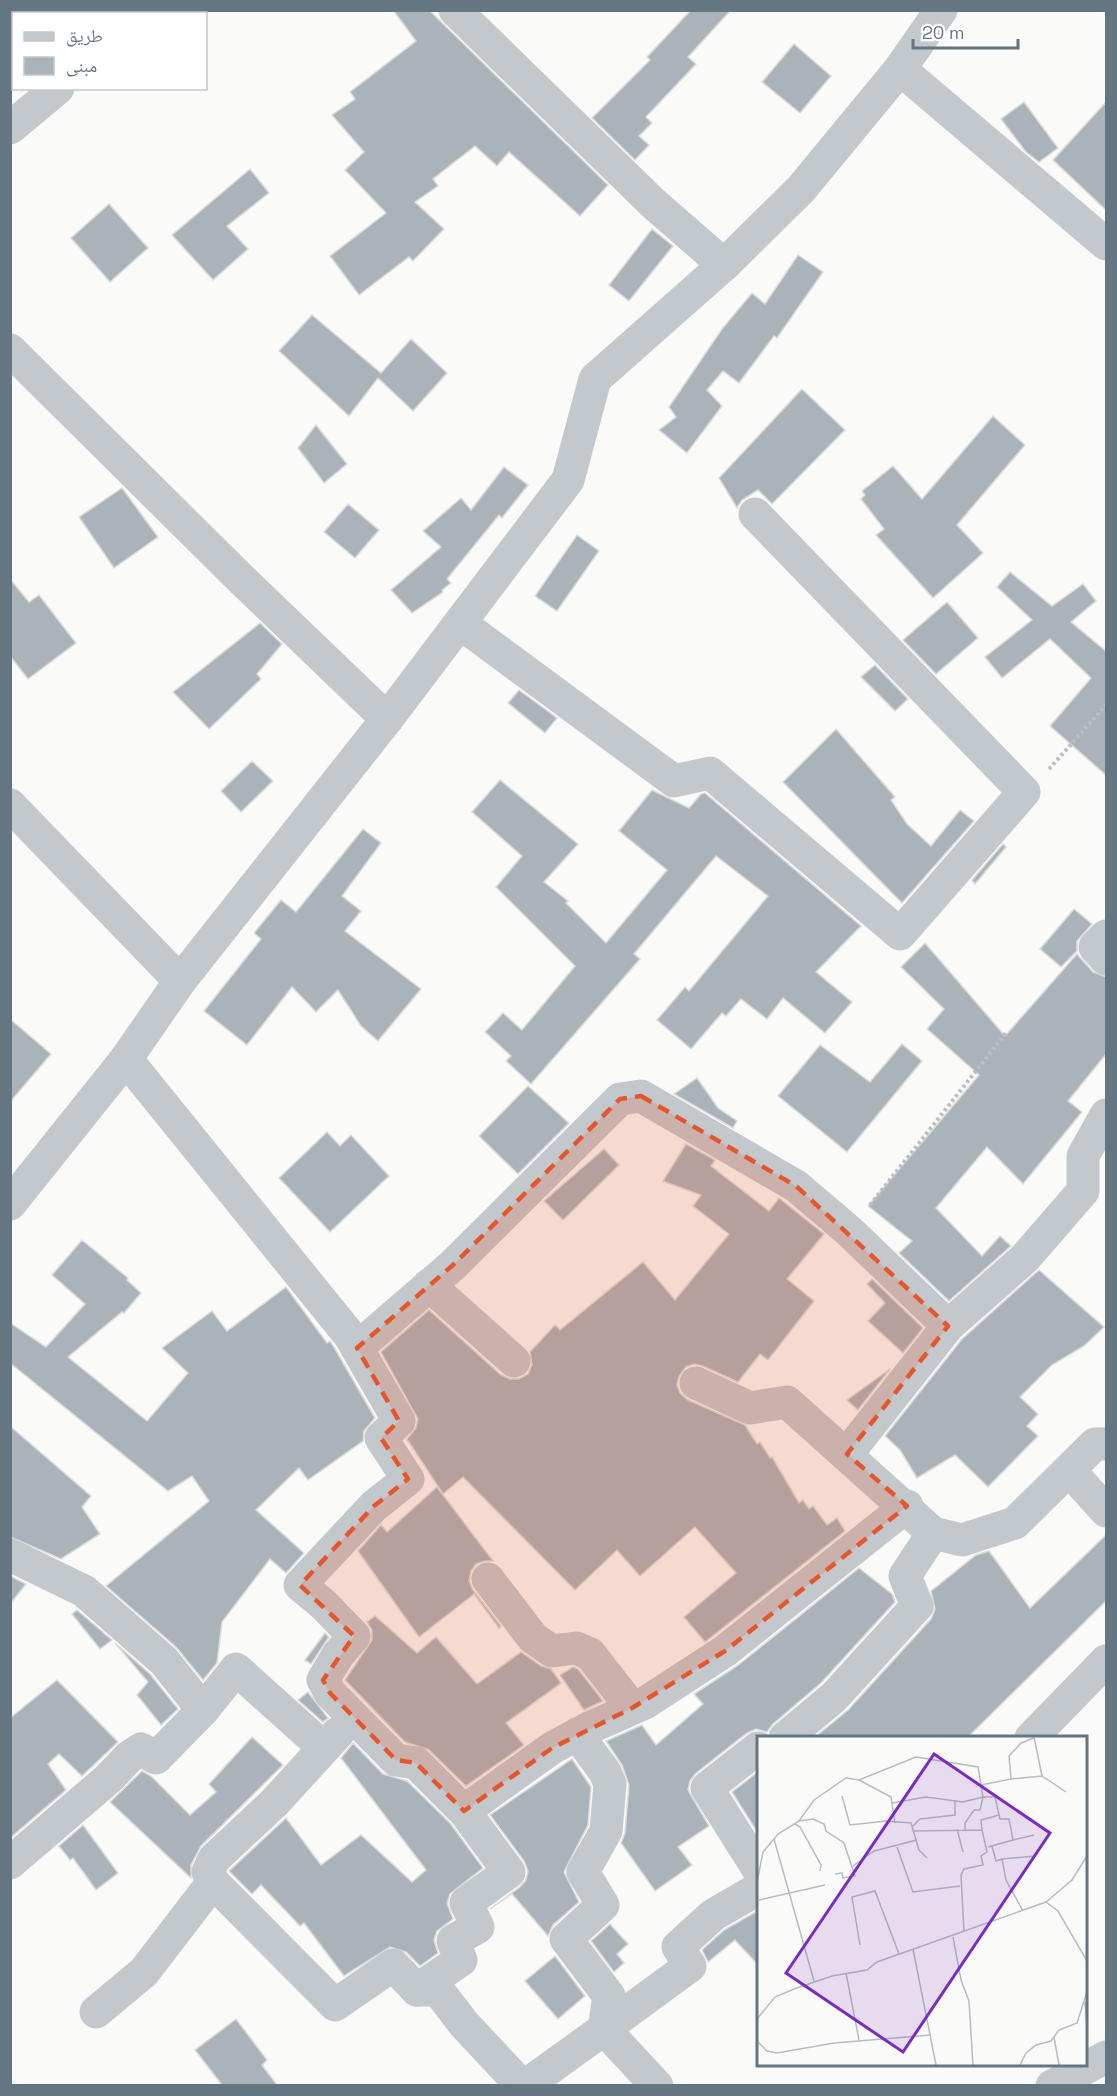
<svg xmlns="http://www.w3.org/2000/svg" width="1117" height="2096" font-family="'Space Grotesk','Noto Naskh Arabic',sans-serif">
<rect width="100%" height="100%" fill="#fafaf8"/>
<g fill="#aab3b9" stroke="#dcdcda" stroke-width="1.5">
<polygon points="393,10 429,10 608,185 580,216 509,152 497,166 475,146 433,179 438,186 415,202 444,229 413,261 409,257 359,295 330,256 386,213 345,170 364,152 332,115 355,99 350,92 416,41"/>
<polygon points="691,10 731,10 688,57 696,64 646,117 652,123 639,136 649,145 635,160 592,118 650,60 647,57"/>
<polygon points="794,44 831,76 800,113 762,82"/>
<polygon points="1107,101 1107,211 1053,160"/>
<polygon points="1024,102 1058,148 1039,162 1026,152 1001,119"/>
<polygon points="250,169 269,193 227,226 248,249 213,280 172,235"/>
<polygon points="109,204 148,248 110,282 71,238"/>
<polygon points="652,229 673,246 629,301 609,285"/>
<polygon points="798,255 823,272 777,338 774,336 739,383 723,371 707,390 722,406 687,453 659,430 676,417 669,407 722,329 752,293 765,304"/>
<polygon points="312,315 381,373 411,339 447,373 413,411 378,378 349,416 279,351"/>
<polygon points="802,389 845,430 772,504 758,490 742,500 737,508 719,478"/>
<polygon points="993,416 1025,445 957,525 983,553 933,598 876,535 884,529 861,499 865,495 862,491 893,466 922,499"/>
<polygon points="316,425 347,464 324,483 298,448"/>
<polygon points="504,467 528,485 502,518 499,515 447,579 451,583 442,590 443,592 412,613 391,590 441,547 423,531 461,498 471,510"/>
<polygon points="122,488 158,537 114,568 79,517"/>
<polygon points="348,504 379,530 355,558 324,532"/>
<polygon points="577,535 599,551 557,611 535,596"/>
<polygon points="1010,572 1052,606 1083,584 1096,601 1071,622 1107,652 1107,776 1050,726 1091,678 1050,639 1002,678 985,657 1032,620 997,587"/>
<polygon points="10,579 29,602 39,595 76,643 28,679 10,656"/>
<polygon points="947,602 978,638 936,674 903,640"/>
<polygon points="260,623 282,644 257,674 261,679 209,729 173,692"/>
<polygon points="875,665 908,699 895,711 861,677"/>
<polygon points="519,690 557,718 545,733 508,703"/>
<polygon points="836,729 895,797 891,800 907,824 931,846 960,810 974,821 902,903 783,782"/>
<polygon points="252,761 273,781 241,812 221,791"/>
<polygon points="500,780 578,844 544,882 568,901 566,903 606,943 667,870 619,831 652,790 689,808 701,794 705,793 861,926 816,972 852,1002 825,1033 783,998 767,1019 741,999 726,1016 722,1013 691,1049 657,1020 685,987 689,991 768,896 716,856 634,954 640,959 531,1084 506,1061 511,1056 485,1032 503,1013 522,1030 575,966 496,887 522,856 472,812"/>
<polygon points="363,829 381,843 342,896 361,911 345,931 421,989 378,1041 361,1026 338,990 316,1012 292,987 247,1045 204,1011 261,939 254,933 281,900 296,912"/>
<polygon points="1003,844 1006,847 975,884 972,880"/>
<polygon points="1074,909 1092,924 1077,941 1077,951 1061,967 1040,949"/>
<polygon points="925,943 1005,1036 1077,954 1093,972 1107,977 1107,1053 1068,1101 1082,1112 1023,1184 987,1147 936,1208 982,1256 1000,1236 1011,1246 949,1301 899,1253 912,1241 868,1206 979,1075 927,1029 944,1009 901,967"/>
<polygon points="10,1019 51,1054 10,1102"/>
<polygon points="902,1044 922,1061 847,1152 778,1096 820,1045 870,1082"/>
<polygon points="697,1078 718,1108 737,1121 733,1128 674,1094"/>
<polygon points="528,1086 569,1123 518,1174 479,1136"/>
<polygon points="327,1132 340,1146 351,1135 389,1176 330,1232 279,1178"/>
<polygon points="686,1144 715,1160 711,1166 769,1211 779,1198 824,1234 787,1279 814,1301 768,1360 760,1354 738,1382 703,1366 694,1364 686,1367 679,1376 677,1385 680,1393 688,1400 745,1425 757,1444 760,1442 770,1458 772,1457 799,1503 803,1500 809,1509 813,1506 827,1525 837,1518 845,1531 705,1642 684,1617 736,1573 695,1527 640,1576 617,1550 575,1590 463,1477 443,1494 407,1439 416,1428 418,1419 381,1352 429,1310 501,1375 510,1379 519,1379 528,1374 532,1365 530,1352 555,1325 560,1330 643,1262 675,1300 729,1234 693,1206 701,1195 663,1181"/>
<polygon points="604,1149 619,1165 563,1220 544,1201"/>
<polygon points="82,1240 128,1278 127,1280 141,1293 124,1313 122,1312 68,1357 147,1421 188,1373 162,1348 212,1311 227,1331 286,1287 327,1343 330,1341 334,1347 375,1418 364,1431 363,1441 308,1480 299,1468 256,1510 304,1553 286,1573 270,1559 222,1622 217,1663 203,1680 176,1647 106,1586 209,1501 192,1476 168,1491 10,1363 10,1323 46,1347 85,1304 52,1275"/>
<polygon points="1039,1270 1104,1327 1084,1346 1052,1365 1020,1397 1038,1414 1027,1426 1038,1436 988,1487 955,1455 917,1478 900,1450 885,1436 962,1339"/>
<polygon points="872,1279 923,1328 903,1353 868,1321 885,1303 867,1284"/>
<polygon points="890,1369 858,1410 847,1400"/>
<polygon points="10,1426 91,1496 82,1507 100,1534 61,1559 10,1537"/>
<polygon points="437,1487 493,1561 485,1561 476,1564 471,1571 469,1581 473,1590 501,1626 499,1628 474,1594 419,1637 358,1551 381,1525 387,1532"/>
<polygon points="1107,1534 1107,1600 968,1737 815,1737 848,1710 931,1619 935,1609 931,1591 976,1555 989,1551 1030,1608"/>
<polygon points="859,1568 892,1594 895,1602 821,1683 773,1724 767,1732 756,1729 747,1733 695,1774 690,1781 688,1790 709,1826 678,1847 692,1865 655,1891 621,1843 625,1833 629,1785 622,1765 606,1741 642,1725 656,1745 703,1704 694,1694 737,1666"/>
<polygon points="10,1576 26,1584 10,1604"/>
<polygon points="77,1610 112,1640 100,1649 72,1614"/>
<polygon points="375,1616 417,1653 436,1637 477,1684 521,1652 541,1666 551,1669 561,1683 506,1723 524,1745 466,1786 429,1750 405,1742 345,1680 372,1640 372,1630 367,1622"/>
<polygon points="325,1633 329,1637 311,1664 305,1660"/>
<polygon points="115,1643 150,1674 178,1709 161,1725 137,1695 148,1682"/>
<polygon points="573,1667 578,1669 603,1701 584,1710 560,1675"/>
<polygon points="57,1680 118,1742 82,1776 59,1754 48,1764 66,1790 10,1838 10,1718"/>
<polygon points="308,1692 328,1718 323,1722 298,1700"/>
<polygon points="252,1737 283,1765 201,1846 191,1865 191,1878 110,1802 142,1771 151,1776 190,1815 216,1792 209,1784"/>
<polygon points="353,1743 383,1774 407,1781 450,1823 483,1868 450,1894 447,1903 453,1919 437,1931 434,1940 438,1953 420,1966 406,1952 390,1947 344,1976 304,1923 300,1926 261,1885 252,1894 229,1871 286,1818 321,1865 361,1835 412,1882 426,1870 341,1758"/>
<polygon points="572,1759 591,1787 588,1825 564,1872 579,1902 553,1925 548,1936 512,1894 490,1909 520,1887 526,1880 528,1871 524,1861 490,1815"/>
<polygon points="759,1771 759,1835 732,1792"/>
<polygon points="83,1825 118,1873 96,1890 73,1858 70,1860 59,1846"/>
<polygon points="759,1910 759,1966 735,1940 708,1962 702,1950 724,1930"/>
<polygon points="610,1924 628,1944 617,1954 624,1963 614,1972 591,1941"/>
<polygon points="555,1956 585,1996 558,2019 525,1981"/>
<polygon points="236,2019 267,2060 262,2065 277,2085 222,2085 195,2050"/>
</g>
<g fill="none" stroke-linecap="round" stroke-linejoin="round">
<g stroke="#bbbfc2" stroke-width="4" stroke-dasharray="3 3" stroke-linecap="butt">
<polyline points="1049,769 1106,705"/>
<polyline points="870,1205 1006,1033"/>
</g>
<g stroke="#c3c8cc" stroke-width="33">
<polyline points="455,10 654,204 724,265"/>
<polyline points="155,14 159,10"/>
<polyline points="900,69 1106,244"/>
<polyline points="10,128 58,88"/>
<polyline points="10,350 238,576 387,719"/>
<polyline points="460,623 674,781 710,773 900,934 1024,792 755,514"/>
<polyline points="10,805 180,981"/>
<polyline points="1106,936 1095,947 1106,959"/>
<polyline points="126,1059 350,1336 399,1421 381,1438 408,1479 374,1506 300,1585 324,1605 354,1636 338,1655 323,1680 330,1693 396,1760 416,1763 464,1811 552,1748 589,1728 645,1703 725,1651 907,1506"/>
<polyline points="10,1204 126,1059 180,981 387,719 568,480 595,379 724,265 801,189 900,69 941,10"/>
<polyline points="429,1285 514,1361"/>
<polyline points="357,1348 453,1265 620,1099 641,1096 796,1186 849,1231 948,1326"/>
<polyline points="696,1383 750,1408 787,1402 933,1533 962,1540 1015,1523 1095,1444 1106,1444"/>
<polyline points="847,1454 948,1326 1025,1258 1083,1191 1083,1156 1106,1115"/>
<polyline points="1070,1471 1106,1511"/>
<polyline points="10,1555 84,1591 164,1661 203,1710 236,1669 324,1748"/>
<polyline points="488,1579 533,1638 552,1651 576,1648 590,1654 632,1708"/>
<polyline points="577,1734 605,1772 610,1784 606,1831 583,1872 603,1905 566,1939 609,1996 604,2029"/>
<polyline points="785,1738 834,1697 917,1606 905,1576 933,1533"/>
<polyline points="1031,1738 1106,1661"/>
<polyline points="758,1748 707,1788 758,1869"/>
<polyline points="10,1863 109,1778 129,1757 141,1749 156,1758 203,1710"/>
<polyline points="213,1882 208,1872 214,1859 274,1803 338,1733"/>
<polyline points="417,1990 461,1960 453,1941 478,1927 466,1903 509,1872 464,1811"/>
<polyline points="96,2012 144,1972 213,1882 335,2005 393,1965 417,1990 438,1990 464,2024 522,2086"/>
<polyline points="604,2029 690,1966 678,1947 713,1915 758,1889"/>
<polyline points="525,2086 604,2029 657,2086"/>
<polyline points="1052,2086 1106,2057"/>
</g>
</g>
<path fill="#e4572e" fill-opacity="0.2" stroke="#e4572e" stroke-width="4.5" stroke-dasharray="12 8" stroke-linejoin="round" d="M641 1096 796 1186 948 1326 847 1454 907 1506 725 1651 632 1708 552 1748 464 1811 416 1763 396 1760 330 1693 323 1680 354 1636 300 1585 374 1506 408 1479 381 1438 399 1421 357 1348 453 1265 620 1099Z"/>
<g transform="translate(757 1736)">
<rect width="330" height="330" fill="#fafaf8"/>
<path fill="none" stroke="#b5bdc2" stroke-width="1.5" d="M277 1 285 40 309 56M254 43 285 40M102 44 159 21 221 31 226 61H238L243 83H252L256 104 277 99M224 49 254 43 252 20 264 7 277 2M85 60 93 89 129 85 154 87 162 114 170 122M135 67 169 61 206 66 226 61 223 74H217L208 87V94M42 85 56 83 67 88 69 95 87 107 98 140 86 142 85 137 78 138M38 88 43 91 64 129 63 135M156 90 163 83 198 79V65M200 93 206 116M225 94 224 84 242 79M157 95 225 94 230 116 224 120 226 129 207 133 204 139 207 196M17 103 57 245M235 110 239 125 245 123 249 144 266 175M140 111 156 156 203 150M231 111 256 104M245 123 279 120M96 130 117 115 160 104M0 146 6 116 21 98 42 85 57 64 89 42 102 44 134 61 138 87M2 164 68 149M289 166 301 175 330 225M196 201 204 244 212 265 216 329M103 209 95 161 118 155 142 218M156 213 179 329M89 237 102 304M328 266 330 288M0 275V296M0 283 18 261 37 253 75 240 110 234 120 226 289 166 315 144 330 120M297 301 302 329M0 305 10 315 20 317 77 307 174 299M263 329 269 317 279 309 294 305 302 294 320 287 330 256"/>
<path fill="#7b2cbf" fill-opacity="0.15" stroke="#7b2cbf" stroke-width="3" d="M177 18 293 97 146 316 29 237Z"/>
<rect width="330" height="330" fill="none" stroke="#657683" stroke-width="3"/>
</g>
<rect width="1117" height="2096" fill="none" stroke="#657683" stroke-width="24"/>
<rect x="12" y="12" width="195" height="78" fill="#ffffff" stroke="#c1c8cd" stroke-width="1.5"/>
<rect x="24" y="32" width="30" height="9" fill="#c3c8cc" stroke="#c1c8cd" stroke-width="1.5"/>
<text x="66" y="42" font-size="18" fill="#657683">طريق</text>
<rect x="24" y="57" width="30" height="18" fill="#aab3b9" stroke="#c1c8cd" stroke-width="1.5"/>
<text x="66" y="72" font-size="18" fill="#657683">مبنى</text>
<path d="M913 39v9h105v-9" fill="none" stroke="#657683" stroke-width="3"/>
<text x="922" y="39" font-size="18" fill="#657683" stroke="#ffffff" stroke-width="4.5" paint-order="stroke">20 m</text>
</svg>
